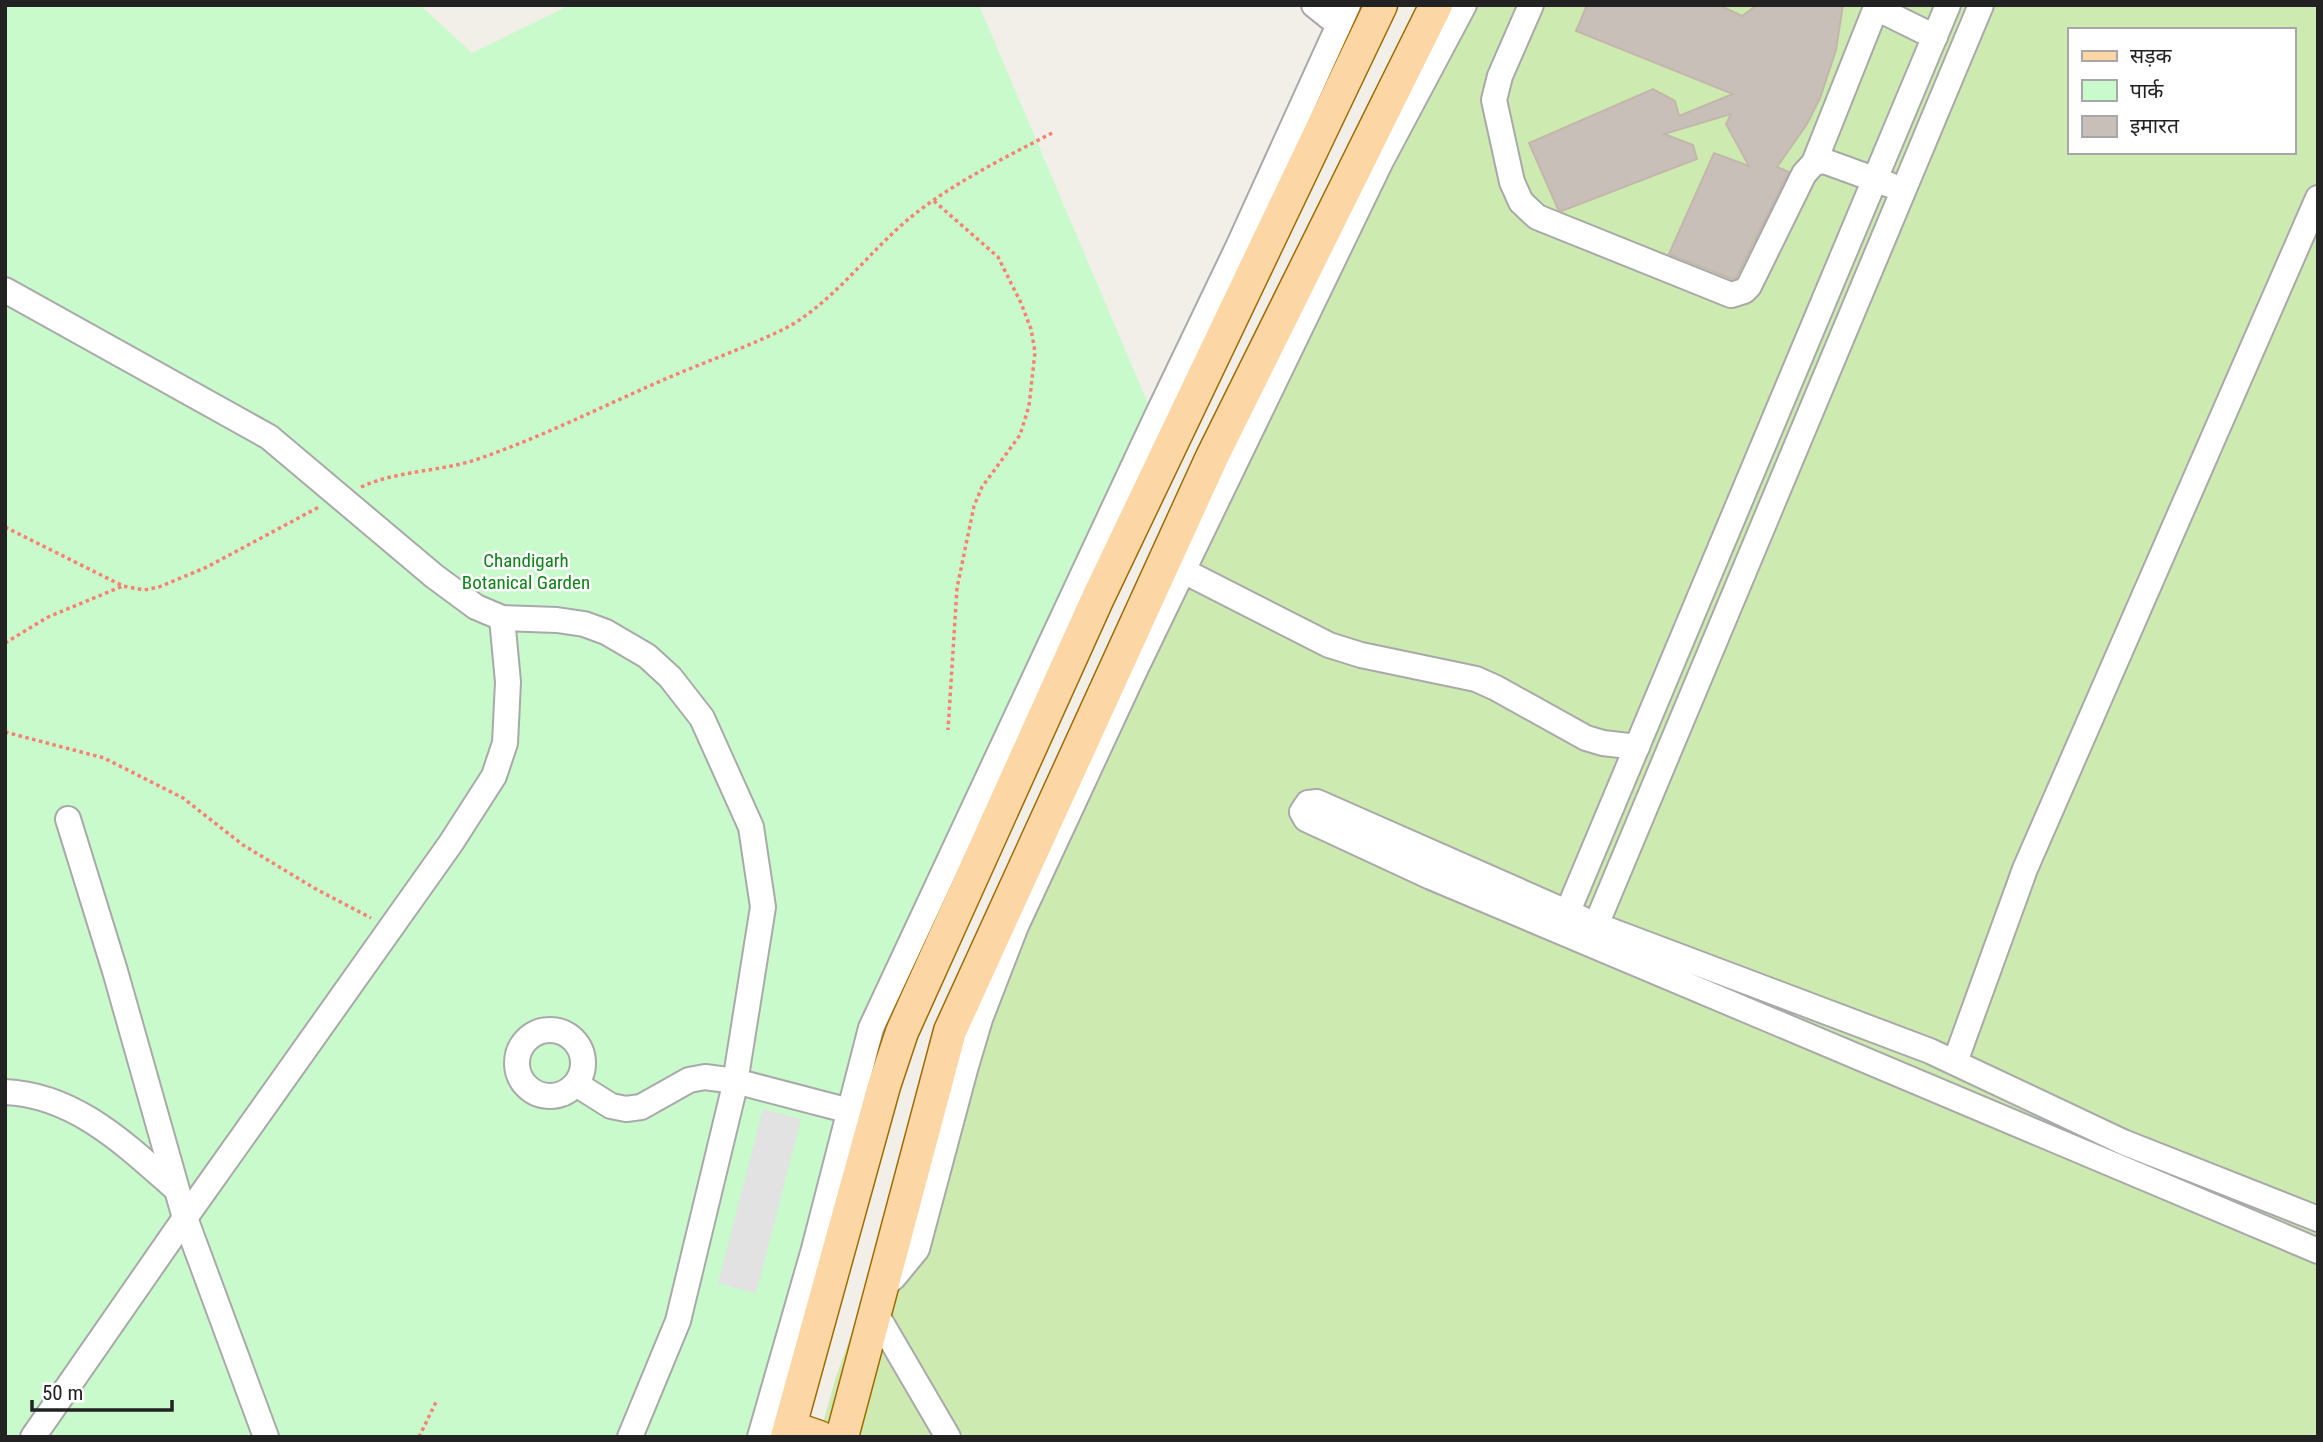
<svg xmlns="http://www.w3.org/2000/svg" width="2323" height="1442" font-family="'Roboto Condensed','Noto Sans Devanagari',sans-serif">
<rect width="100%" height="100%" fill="#f2efe9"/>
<path fill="#cdebb0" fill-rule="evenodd" d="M1470 5H2318V1437H819L836 1377 929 1117ZM2069 30H2293V152H2069Z"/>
<polygon fill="#c8facc" points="5,5 420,5 472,53 570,5 979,5 1155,420 760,1437 5,1437"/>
<polygon fill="#e2e2e2" points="763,1109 801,1119 756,1293 718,1283"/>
<polygon fill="#c7bfb8" stroke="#c4b6ab" stroke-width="2" points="1587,5 1719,5 1742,16 1757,5 1843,5 1836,50 1820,98 1807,124 1777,167 1789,172 1736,278 1732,279 1669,254 1714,153 1749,166 1726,124 1731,114 1664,134 1693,145 1697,159 1562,211 1558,209 1529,143 1653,89 1675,101 1679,116 1733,94 1576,31"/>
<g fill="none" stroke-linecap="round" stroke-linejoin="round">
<g stroke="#a9a9a9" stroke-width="28">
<g id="minor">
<polyline points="1314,5 1339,25"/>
<polyline points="1531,5 1500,76 1494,100 1512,182 1521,202 1537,217 1731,295 1744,291 1749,286 1804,174 1814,163 1877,5"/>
<polyline points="1876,8 1935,37"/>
<polyline points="1814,163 1824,161 1890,185"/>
<polyline points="5,290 269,437 434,576 476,607 502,618 557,620 584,624 606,632 647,656 670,677 702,718 751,827 763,907 734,1089 678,1321 630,1437"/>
<polyline points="1170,564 1329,645 1361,655 1476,679 1496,688 1586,738 1603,743 1637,747"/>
<polyline points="68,819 115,971 185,1218 266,1437"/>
<polyline points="1568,911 1948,5"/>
<polyline points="1596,925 1981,5"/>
<circle cx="550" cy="1063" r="33"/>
<polyline points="1955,1062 2025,869 2318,198"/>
<polyline points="576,1084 611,1106 626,1109 641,1107 689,1080 705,1077 735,1081 850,1111"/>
<path d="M5 1092C75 1095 125 1144 175 1188"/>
<polyline points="2318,1219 2123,1142 1930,1051 1596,925 1317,802 1308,803 1302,812 1306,819 1431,877 2318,1251"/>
<polyline points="881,1288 894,1277 917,1249 966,1066 980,1019 1016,926 1135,670 1381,161 1464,5"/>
<polyline points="875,1312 948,1437"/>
<polyline points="33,1437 185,1218 451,843 494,776 505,743 508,682 502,618"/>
<polyline points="760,1437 814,1249 871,1028 1155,420 1238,247 1348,5"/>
</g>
</g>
<g stroke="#a06b00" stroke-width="35">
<g id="major">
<polyline points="790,1427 819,1437"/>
<polyline points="787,1437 884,1086 902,1032 1097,600 1381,5"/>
<polyline points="842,1437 950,1031 1212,457 1436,5"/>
</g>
</g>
<g stroke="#fa8072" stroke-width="3.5" stroke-dasharray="3.5 3.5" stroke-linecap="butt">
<polyline points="934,201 998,257 1021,303 1031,329 1035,352 1029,406 1020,435 982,487 974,506 957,588 948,730"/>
<path d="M361 487C398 470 440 472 478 459 542 437 601 407 663 380 702 363 742 349 780 331 829 308 869 251 911 217 953 183 1004 158 1052 133"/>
<polyline points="5,527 123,586 144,590 159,587 207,567 319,507"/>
<polyline points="5,643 48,617 123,586"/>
<polyline points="5,732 104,758 183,798 243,845 314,888 371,918"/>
<polyline points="419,1437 436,1402"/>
</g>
<use href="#minor" stroke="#fff" stroke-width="24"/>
<use href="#major" stroke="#fcd6a4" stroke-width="32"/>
</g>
<g text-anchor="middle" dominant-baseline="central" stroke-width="5" stroke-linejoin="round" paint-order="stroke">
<g font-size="19" fill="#0c8416" stroke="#fff">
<text x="526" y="560">Chandigarh<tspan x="526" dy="22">Botanical Garden</tspan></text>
</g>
</g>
<rect width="2323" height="1442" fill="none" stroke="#222222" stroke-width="14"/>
<rect x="2068" y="28" width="228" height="126" fill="#ffffff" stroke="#a7a7a7" stroke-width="2"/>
<rect x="2082" y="51" width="35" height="10" fill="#fcd6a4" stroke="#a7a7a7" stroke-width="2"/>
<text x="2130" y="63" font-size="21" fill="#222222">सड़क</text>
<rect x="2082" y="80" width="35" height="21" fill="#c8facc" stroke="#a7a7a7" stroke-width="2"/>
<text x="2130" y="98" font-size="21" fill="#222222">पार्क</text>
<rect x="2082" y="116" width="35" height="21" fill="#c7bfb8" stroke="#a7a7a7" stroke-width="2"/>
<text x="2130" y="133" font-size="21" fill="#222222">इमारत</text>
<path d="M32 1400v10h140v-10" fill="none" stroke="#222222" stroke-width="3.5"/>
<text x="42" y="1400" font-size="21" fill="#222222" stroke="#ffffff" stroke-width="5" paint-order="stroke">50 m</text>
</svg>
